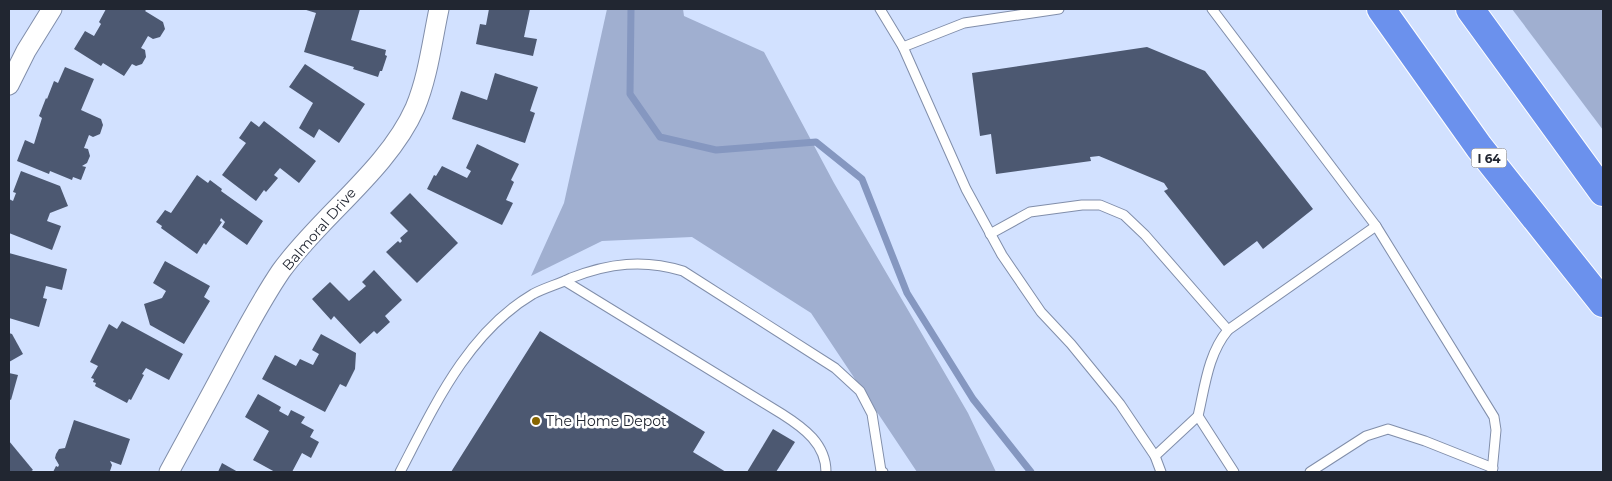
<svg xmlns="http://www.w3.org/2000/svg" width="1612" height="481" font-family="Montserrat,sans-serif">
<rect width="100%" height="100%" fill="#d2e1ff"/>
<g fill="#a0afd0">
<polygon points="607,9 683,9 684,16 764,52 834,183 968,413 996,472 917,472 811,313 692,237 602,241 531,276 564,203"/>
<polygon points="1512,9 1603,9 1603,130"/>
</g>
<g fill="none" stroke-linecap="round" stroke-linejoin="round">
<polyline stroke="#8597c0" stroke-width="7" points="631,9 630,94 660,137 716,150 816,142 862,179 907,293 973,399 1031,472"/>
</g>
<g fill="#4c5871">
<polygon points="106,9 147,9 145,11 163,22 165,29 160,37 153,39 148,36 141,48 145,50 146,57 142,64 136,66 132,64 124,76 103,63 101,66 74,49 85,31 94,36 101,24 99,22"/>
<polygon points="303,9 360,9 351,40 386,50 385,55 387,56 382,71 380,71 378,77 353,69 354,67 304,52 316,13"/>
<polygon points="489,9 530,9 524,37 537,39 533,56 476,44 480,24 486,25"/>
<polygon points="1147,47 1205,71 1313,209 1263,249 1257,241 1224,266 1164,191 1168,189 1164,183 1099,156 1090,157 1091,161 996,174 991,134 980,136 972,73"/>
<polygon points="305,64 365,104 339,143 319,129 314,138 299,128 313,103 289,87"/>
<polygon points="65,67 94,79 81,110 101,119 103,125 100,134 93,137 89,135 84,148 88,149 90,156 87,163 82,166 86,167 81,180 73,177 72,180 50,171 49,174 17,161 25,140 34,144 42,118 39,116 46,98 47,99 54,81 58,83"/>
<polygon points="495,73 538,87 530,111 535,113 525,143 452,119 461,91 487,100"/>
<polygon points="251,121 259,127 264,121 316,161 299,183 280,168 274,175 278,178 266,192 264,190 256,201 222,175 246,143 239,138"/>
<polygon points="477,144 519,164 511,180 514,182 506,200 513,203 502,225 427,189 434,175 436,176 442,166 467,178 471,171 466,168"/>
<polygon points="21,171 60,186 68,206 50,213 47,221 61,226 52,250 9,233 9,199 13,201 16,193 13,192"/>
<polygon points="197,175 208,183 210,180 222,189 221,191 263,221 247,245 222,227 225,222 221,218 220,221 222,222 206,245 204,243 197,254 161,228 162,226 156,222 165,210 171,213"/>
<polygon points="410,193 458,243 417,283 386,252 398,241 400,243 402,241 400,238 408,231 390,213"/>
<polygon points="9,253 67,269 62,290 46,286 43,298 47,299 39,327 9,318"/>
<polygon points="165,261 210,286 204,297 210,301 184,344 150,325 144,304 162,298 166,291 153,283"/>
<polygon points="374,270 402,300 385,316 390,322 377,334 374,331 360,344 334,316 331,320 312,299 330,282 349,301 366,286 362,282"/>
<polygon points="122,321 183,354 169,380 146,368 142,374 144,375 131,400 129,399 127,403 95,386 96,383 93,382 94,379 91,378 98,366 90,362 109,324 117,329"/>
<polygon points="540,331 705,432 693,452 726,472 451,472"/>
<polygon points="9,333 12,334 23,354 9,362"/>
<polygon points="321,334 356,353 355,369 346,387 340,384 325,412 262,379 275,355 296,366 300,359 313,365 319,354 312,350"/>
<polygon points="9,373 18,375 11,400 9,399"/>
<polygon points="258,394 281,407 279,411 288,416 291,410 305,417 301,423 314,430 310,437 319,442 311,458 302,453 292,472 275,472 253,460 269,431 245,417"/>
<polygon points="74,420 130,439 121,465 110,461 112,465 110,471 107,472 53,472 56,466 58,467 59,465 55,458 56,454 59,449 65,448"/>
<polygon points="773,429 795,442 776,472 747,472"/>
<polygon points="9,441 33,470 30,472 9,472"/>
<polygon points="222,463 238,472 218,472"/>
</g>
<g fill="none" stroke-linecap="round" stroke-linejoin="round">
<g stroke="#818eaa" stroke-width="11">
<g id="lane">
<polyline points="880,9 903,47 966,189 1002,255 1041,312 1071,344 1120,404 1155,456 1161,472"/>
<polyline points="1212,9 1376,226 1494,417 1496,430 1492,472"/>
<polyline points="903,47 964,23 1059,9"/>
<polyline points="990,234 1030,212 1082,205 1100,205 1124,215 1145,235 1228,330"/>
<path d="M565 281 782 414C804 428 826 444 826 472"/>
<path d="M1198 416C1205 386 1208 354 1228 330L1376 226"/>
<polyline points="1155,456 1198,416 1234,472"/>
<path d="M400 472C434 407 467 333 533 294 544 288 559 284 571 278 609 263 644 259 683 271L835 368 860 391 872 414 881 471 883 472"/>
<polyline points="1310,472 1366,436 1388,429 1425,441 1493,468"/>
</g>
</g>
<g stroke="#818eaa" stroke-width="21">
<g id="street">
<polyline points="9,85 26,51 52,9"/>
<path d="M169 472C189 435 210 397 230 359 246 329 262 299 281 271 321 216 388 169 415 108 428 77 432 42 439 9"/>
</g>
</g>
<g stroke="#fff" stroke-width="30">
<g id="highway">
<polyline points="1381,9 1479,147 1603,303"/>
<polyline points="1470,9 1603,192"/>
</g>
</g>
<use href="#lane" stroke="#fff" stroke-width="9"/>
<use href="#street" stroke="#fff" stroke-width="19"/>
<use href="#highway" stroke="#6b91ed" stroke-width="28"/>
</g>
<circle fill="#876500" stroke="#fff" stroke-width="2" cx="536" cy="421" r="5"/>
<g text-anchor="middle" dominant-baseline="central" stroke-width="5" stroke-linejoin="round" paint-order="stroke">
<rect fill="#fff" stroke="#64676f" stroke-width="1" x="1471.5" y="148.5" width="35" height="19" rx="4"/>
<g font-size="12" font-weight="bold" fill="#212631">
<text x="1489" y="158">I 64</text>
</g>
<g font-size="14" fill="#212631" stroke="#fff">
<text transform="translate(319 229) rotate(-49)">Balmoral Drive</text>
</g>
<g font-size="14" fill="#212631" stroke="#fff" text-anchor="start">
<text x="546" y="421">The Home Depot</text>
</g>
</g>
<rect width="1612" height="481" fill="none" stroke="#212631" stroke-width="20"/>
</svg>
